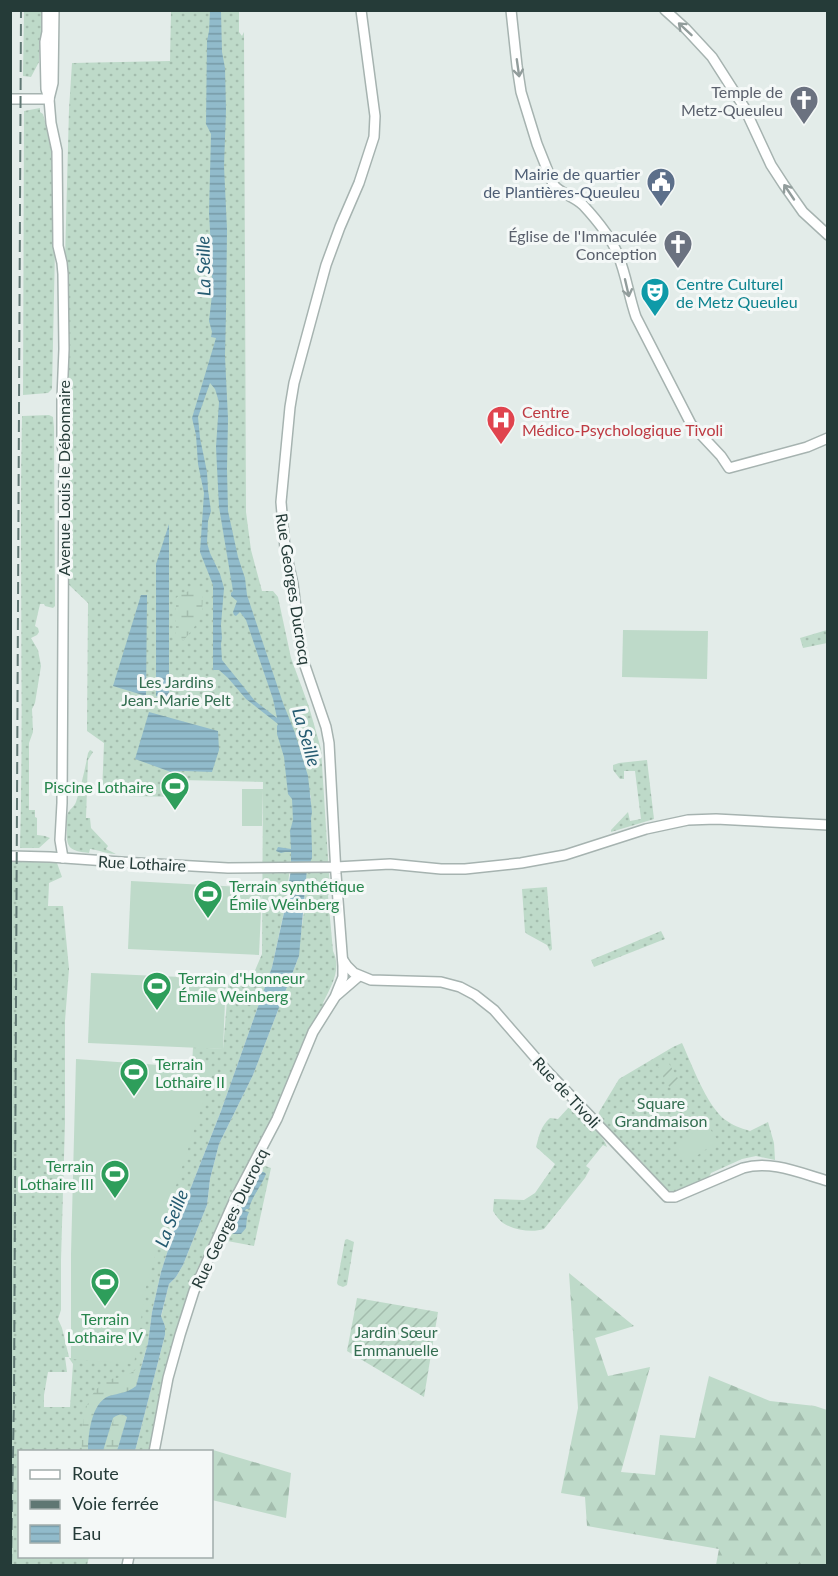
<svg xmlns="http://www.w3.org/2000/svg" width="838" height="1576" font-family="Lato,sans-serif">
<defs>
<pattern id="grass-dots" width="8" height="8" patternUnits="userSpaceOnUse" patternTransform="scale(1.5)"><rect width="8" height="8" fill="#bedac9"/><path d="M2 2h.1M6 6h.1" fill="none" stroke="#a3bcad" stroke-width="1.8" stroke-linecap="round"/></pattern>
<pattern id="forest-firs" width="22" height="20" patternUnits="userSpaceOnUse" patternTransform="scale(1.5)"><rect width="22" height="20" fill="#bedac9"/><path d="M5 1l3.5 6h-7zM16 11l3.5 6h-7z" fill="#a3bcad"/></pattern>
<pattern id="wetland-marsh" width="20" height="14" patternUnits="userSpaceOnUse" patternTransform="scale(1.5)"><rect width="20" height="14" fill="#bedac9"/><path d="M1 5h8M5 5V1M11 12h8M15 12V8" fill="none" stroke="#a3bcad"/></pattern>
<pattern id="garden-furrows" width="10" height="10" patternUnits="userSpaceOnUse" patternTransform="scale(1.5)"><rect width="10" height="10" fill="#bedac9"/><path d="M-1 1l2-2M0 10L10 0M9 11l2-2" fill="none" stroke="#a3bcad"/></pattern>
<pattern id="water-rules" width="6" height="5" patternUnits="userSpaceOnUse" patternTransform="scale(1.5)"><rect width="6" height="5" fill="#91bbcb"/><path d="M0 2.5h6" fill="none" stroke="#7699a6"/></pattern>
</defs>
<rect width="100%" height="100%" fill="#e3ece9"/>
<g fill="url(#grass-dots)">
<polygon points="24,11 44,11 43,31 40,40 39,62 31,77 23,76"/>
<path d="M171 11H239V32L242 36 244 32 246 512 251 550 262 591H273L278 597 291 658 309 707 321 749 330 890 328 896 333 951C342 970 331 986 323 1003L325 1004 269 1126 231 1195 185 1302 161 1394 149 1451H135L165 1335V1326L161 1317 169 1284 176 1277 183 1265 207 1205 210 1179 219 1144 253 1075 299 956V945L304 912 311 797 260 659 301 781 285 907 272 967 221 1111 175 1228 161 1272 152 1312 148 1343 117 1451 20 1452V1556L89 1557 87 1565H11L10 856 51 859 57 863 62 877 49 883 48 906H63L69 969 65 1021V1123L61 1260V1310L58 1319 62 1328 69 1357H65L67 1372H48L44 1395V1407H70L73 1364 69 1358 134 1359 141 1251 189 1127 193 1047 223 1049 229 976 253 975 262 954 263 782 181 780 180 797 125 796 102 793 104 743 87 731 88 603 67 583 65 259 69 109 72 63 170 61Z"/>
<polygon points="40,108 40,112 43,114 52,148 55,249 52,389 48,393 23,395 24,111"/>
<path d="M49 415 53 417 54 428 55 606 53 608 45 606 44 604H40L35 626 38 628 39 632 37 635 31 638 38 650 41 666 35 703 32 709 33 732 29 743V810H35V817L37 818V835L45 836 50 838 39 848H20C24 704 19 560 22 416Z"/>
<polygon points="827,630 827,643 803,648 800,638"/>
<path d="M90 750 92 751 93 752 88 760 86 818H90L91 828 108 846 106 849 116 854C107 854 99 850 90 849L89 853C68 851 66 847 67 827 67 822 66 817 68 813 70 809 74 807 76 802 81 786 85 770 88 753Z"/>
<polygon points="647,760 654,819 611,832 611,830 628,812 630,821 641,819 635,771 624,771 624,779 620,779 613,770 613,765 619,763"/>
<polygon points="547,887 552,949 550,951 547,945 527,934 525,932 522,889"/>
<polygon points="661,931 665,939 594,967 591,960"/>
<path d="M682 1043C692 1065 706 1104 724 1119 732 1125 740 1128 750 1131L768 1122 774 1143 775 1160 756 1156 742 1159 711 1173 709 1177 674 1192 667 1190 643 1163 598 1119 599 1112 619 1079 673 1047Z"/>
<path d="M569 1107C581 1117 603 1133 607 1147L603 1145 586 1166 590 1169 585 1178 544 1229C532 1233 514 1230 503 1223 499 1220 496 1216 493 1211L494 1199 524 1200 535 1193 555 1164 536 1147C539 1135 541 1126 550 1118L558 1119Z"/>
<polygon points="260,1164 271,1168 254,1246 222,1240 247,1188"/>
<polygon points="347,1239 354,1242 347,1285 343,1287 338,1285 337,1283 345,1240"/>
</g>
<g fill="url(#forest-firs)">
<polygon points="569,1273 634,1326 595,1338 608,1376 650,1367 621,1472 655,1475 660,1435 695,1438 709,1376 770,1401 815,1406 827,1410 827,1565 716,1565 719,1549 587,1526 585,1497 561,1493 578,1408"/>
<polygon points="213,1450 291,1473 286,1518 212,1500 212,1455"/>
</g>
<g fill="url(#wetland-marsh)">
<polygon points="203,586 202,617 184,640 176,639 176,598 181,594"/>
<path d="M143 1364 136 1386 127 1392 109 1396 89 1433 88 1451 82 1452C81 1427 83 1392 109 1380 113 1378 118 1378 123 1377 130 1374 137 1369 143 1364Z"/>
<polygon points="121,1414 127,1417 117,1451 103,1452 114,1418 117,1415"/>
</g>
<g fill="url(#garden-furrows)">
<polygon points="668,1062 680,1082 670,1088 658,1068"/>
<polygon points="357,1298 438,1312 424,1397 347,1351"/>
</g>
<g fill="#bedac9">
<polygon points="623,630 708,631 707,679 622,677"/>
<polygon points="242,789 263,789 262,826 242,826"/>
<polygon points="131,881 262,888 259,955 128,949"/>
<polygon points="91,973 226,979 223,1049 88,1043"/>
<polygon points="76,1059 214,1069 171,1201 146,1287 134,1364 71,1359 71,1254"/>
<polygon points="707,1124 718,1141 685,1164 673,1146"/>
</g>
<g fill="url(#water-rules)" fill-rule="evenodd">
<path d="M210 11H221L222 52 225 68 226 110 224 166 227 230 226 313 225 356 228 419 227 469 228 511 238 557 245 578 247 595 283 703 295 733 308 776 312 812 311 818 312 850V858L307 869 299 956 253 1075 219 1144 210 1179 207 1205 183 1265 176 1277 169 1284 161 1316 165 1326V1335L135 1451H117L127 1417C123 1413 118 1414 113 1418L103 1451 88 1452C88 1435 91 1403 109 1396 119 1393 128 1393 136 1386L148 1343 152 1312 161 1272 175 1228 221 1111 272 967 285 908 291 869V852H285L281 853 276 851 278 847 291 849 290 831 293 820 292 799 288 794 284 757 277 734V726L278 724 246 699 228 678 219 670H213V585L200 552 204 493 198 464 196 435 192 418 216 338 211 337 212 332 209 321 212 295V267L209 213 211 134 206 124 207 41 209 31ZM210 383 215 389 219 402 216 447 219 507 233 591 231 593V596L237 601 233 612 234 615 236 616 240 612 246 620 273 699 277 718 255 701 222 660 221 644 222 638 221 625 224 588 220 574 210 553 207 543 208 521 211 511 208 490 207 472 200 438 198 417Z"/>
<polygon points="169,524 169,700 156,696 156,564"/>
<polygon points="141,595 147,595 146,696 113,686"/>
<polygon points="149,712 218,731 219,750 212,772 184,771 171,772 135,759"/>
<path d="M261 1172H264L266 1174C261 1187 252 1196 249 1209H246L245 1211 249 1212 247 1217 246 1228 241 1234H233L231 1231 234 1222 240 1210H241C242 1203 247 1201 251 1194 255 1187 255 1179 261 1172Z"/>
</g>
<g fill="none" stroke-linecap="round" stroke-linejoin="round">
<g stroke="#a6b3b0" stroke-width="12">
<g id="tertiary">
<polyline points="47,10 47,32 45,42 46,89 49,99 51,123 57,151 58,246 62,263 63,274 64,349 62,399 62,445 64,456 62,803 60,840 63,858"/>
<path d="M511 10 517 66 521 92 537 144 553 184C560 194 574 196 583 205 596 219 611 237 618 255 626 274 629 297 636 317L691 424 721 456 729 468 807 447 828 438"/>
<polyline points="665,10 686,29 712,57 744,107 771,165 784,185 803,212 828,235"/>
<polyline points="10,99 49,99"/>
<polyline points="49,99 53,83 54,10"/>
<polyline points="10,856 50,857 121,862 228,868 336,867 390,864 441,869 465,869 521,863 565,855 646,829 688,820 716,819 828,825"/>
<path d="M343 960 347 966 354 973 371 980 441 982 460 987 475 995 494 1010 547 1071 667 1197H675L743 1168C771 1160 800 1173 828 1181"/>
<polyline points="337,995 359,976"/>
<polyline points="154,1452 168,1378 180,1335 194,1291 235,1199 277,1119 313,1032 335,997 343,977 343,966 336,874 329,743 326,727 302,657 293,584 285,548 281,502 290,407 294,383 326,265 340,227 359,183 374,137 375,116 361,10"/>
<polyline points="127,1566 129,1556"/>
</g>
</g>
<use href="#tertiary" stroke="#fff" stroke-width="9"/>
<polyline stroke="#5f7773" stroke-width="2" stroke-dasharray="12 6" stroke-linecap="butt" points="11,1566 14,1398 21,10"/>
</g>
<defs><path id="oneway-shaft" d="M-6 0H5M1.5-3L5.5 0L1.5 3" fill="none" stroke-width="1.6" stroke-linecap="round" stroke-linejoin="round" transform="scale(1.5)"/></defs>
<g stroke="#929d9c">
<use href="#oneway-shaft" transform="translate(685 29) rotate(-137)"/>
<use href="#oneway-shaft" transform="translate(518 68) rotate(82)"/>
<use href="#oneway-shaft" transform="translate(789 192) rotate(-124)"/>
<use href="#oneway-shaft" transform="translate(627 288) rotate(77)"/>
</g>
<defs>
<g id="church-pin" transform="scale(1.5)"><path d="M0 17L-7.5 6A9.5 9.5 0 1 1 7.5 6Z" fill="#6b7280" stroke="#f4f8f7"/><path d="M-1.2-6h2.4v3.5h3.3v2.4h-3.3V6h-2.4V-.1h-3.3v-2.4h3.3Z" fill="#fff"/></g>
<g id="civic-pin" transform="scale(1.5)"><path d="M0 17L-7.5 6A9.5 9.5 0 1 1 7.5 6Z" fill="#5c6f8a" stroke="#f4f8f7"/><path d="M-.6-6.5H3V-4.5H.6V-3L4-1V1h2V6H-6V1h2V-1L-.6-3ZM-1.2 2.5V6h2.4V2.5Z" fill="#fff"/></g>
<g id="theatre-pin" transform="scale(1.5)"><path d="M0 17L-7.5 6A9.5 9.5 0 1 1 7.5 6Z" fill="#0f9aa8" stroke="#f4f8f7"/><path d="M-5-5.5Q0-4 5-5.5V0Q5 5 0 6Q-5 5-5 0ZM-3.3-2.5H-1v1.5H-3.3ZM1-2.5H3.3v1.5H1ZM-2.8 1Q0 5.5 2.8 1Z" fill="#fff"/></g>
<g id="hospital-pin" transform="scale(1.5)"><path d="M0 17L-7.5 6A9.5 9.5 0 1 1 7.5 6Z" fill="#e0444e" stroke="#f4f8f7"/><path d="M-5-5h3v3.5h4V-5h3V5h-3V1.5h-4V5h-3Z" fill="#fff"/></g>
<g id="stadium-pin" transform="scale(1.5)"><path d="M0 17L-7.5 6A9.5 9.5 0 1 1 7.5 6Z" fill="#2e9e5b" stroke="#f4f8f7"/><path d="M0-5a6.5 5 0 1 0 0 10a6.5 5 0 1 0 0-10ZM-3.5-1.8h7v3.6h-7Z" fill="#fff"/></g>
</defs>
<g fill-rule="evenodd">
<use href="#church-pin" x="804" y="100"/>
<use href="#civic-pin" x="661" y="182"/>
<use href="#church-pin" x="678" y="244"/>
<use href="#theatre-pin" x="655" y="292"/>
<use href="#hospital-pin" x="501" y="420"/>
<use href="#stadium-pin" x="175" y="786"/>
<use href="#stadium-pin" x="208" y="894"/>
<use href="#stadium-pin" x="157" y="986"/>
<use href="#stadium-pin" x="134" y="1072"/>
<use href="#stadium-pin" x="115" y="1174"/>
<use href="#stadium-pin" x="105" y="1282"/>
</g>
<g text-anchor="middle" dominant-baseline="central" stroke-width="6" stroke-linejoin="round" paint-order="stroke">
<g font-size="16" fill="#5b616d" stroke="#f4f8f7" text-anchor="end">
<text x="783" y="91">Temple de<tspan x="783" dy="18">Metz-Queuleu</tspan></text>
<text x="657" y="235">Église de l'Immaculée<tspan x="657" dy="18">Conception</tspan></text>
</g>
<g font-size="16" fill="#4e5e75" stroke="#f4f8f7" text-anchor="end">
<text x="640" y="173">Mairie de quartier<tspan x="640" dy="18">de Plantières-Queuleu</tspan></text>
</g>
<g font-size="16" fill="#0d838f" stroke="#f4f8f7" text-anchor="start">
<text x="676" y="283">Centre Culturel<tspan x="676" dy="18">de Metz Queuleu</tspan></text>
</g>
<g font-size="16" fill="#be3a42" stroke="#f4f8f7" text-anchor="start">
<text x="522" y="411">Centre<tspan x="522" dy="18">Médico-Psychologique Tivoli</tspan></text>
</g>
<g font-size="16" fill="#253b38" stroke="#f4f8f7">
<text transform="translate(63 478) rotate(-90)">Avenue Louis le Débonnaire</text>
<text transform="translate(294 589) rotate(81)">Rue Georges Ducrocq</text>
<text transform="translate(142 863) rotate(3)">Rue Lothaire</text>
<text transform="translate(567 1092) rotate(47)">Rue de Tivoli</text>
<text transform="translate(229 1218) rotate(-64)">Rue Georges Ducrocq</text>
</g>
<g font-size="16" fill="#336e51" stroke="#f4f8f7">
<text x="176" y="681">Les Jardins<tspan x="176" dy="18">Jean-Marie Pelt</tspan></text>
<text x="661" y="1102">Square<tspan x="661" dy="18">Grandmaison</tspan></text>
<text x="396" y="1331">Jardin Sœur<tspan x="396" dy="18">Emmanuelle</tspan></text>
</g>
<g font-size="16" fill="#27864d" stroke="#f4f8f7" text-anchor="start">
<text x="154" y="786" text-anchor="end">Piscine Lothaire</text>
<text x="229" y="885">Terrain synthétique<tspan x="229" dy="18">Émile Weinberg</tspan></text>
<text x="178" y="977">Terrain d'Honneur<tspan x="178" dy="18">Émile Weinberg</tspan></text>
<text x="155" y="1063">Terrain<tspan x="155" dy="18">Lothaire II</tspan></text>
<text x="94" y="1165" text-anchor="end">Terrain<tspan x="94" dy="18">Lothaire III</tspan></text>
<text x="105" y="1318" text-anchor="middle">Terrain<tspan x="105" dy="18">Lothaire IV</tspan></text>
</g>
<g font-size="18" font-style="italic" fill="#255b71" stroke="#f4f8f7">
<text transform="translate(203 266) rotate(-91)">La Seille</text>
<text transform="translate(307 737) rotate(74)">La Seille</text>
<text transform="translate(171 1218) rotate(-68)">La Seille</text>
</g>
</g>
<rect width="838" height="1576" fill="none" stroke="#253b38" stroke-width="24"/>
<rect x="18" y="1450" width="195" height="108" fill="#f4f8f7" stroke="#a1acab" stroke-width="1.5"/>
<rect x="30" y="1470" width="30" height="9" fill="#ffffff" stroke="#a1acab" stroke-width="1.5"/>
<text x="72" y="1480" font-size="18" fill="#253b38">Route</text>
<rect x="30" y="1500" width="30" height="9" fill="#5f7773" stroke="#a1acab" stroke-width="1.5"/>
<text x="72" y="1510" font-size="18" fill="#253b38">Voie ferrée</text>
<rect x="30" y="1525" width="30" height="18" fill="url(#water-rules)" stroke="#a1acab" stroke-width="1.5"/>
<text x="72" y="1540" font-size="18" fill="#253b38">Eau</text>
</svg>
